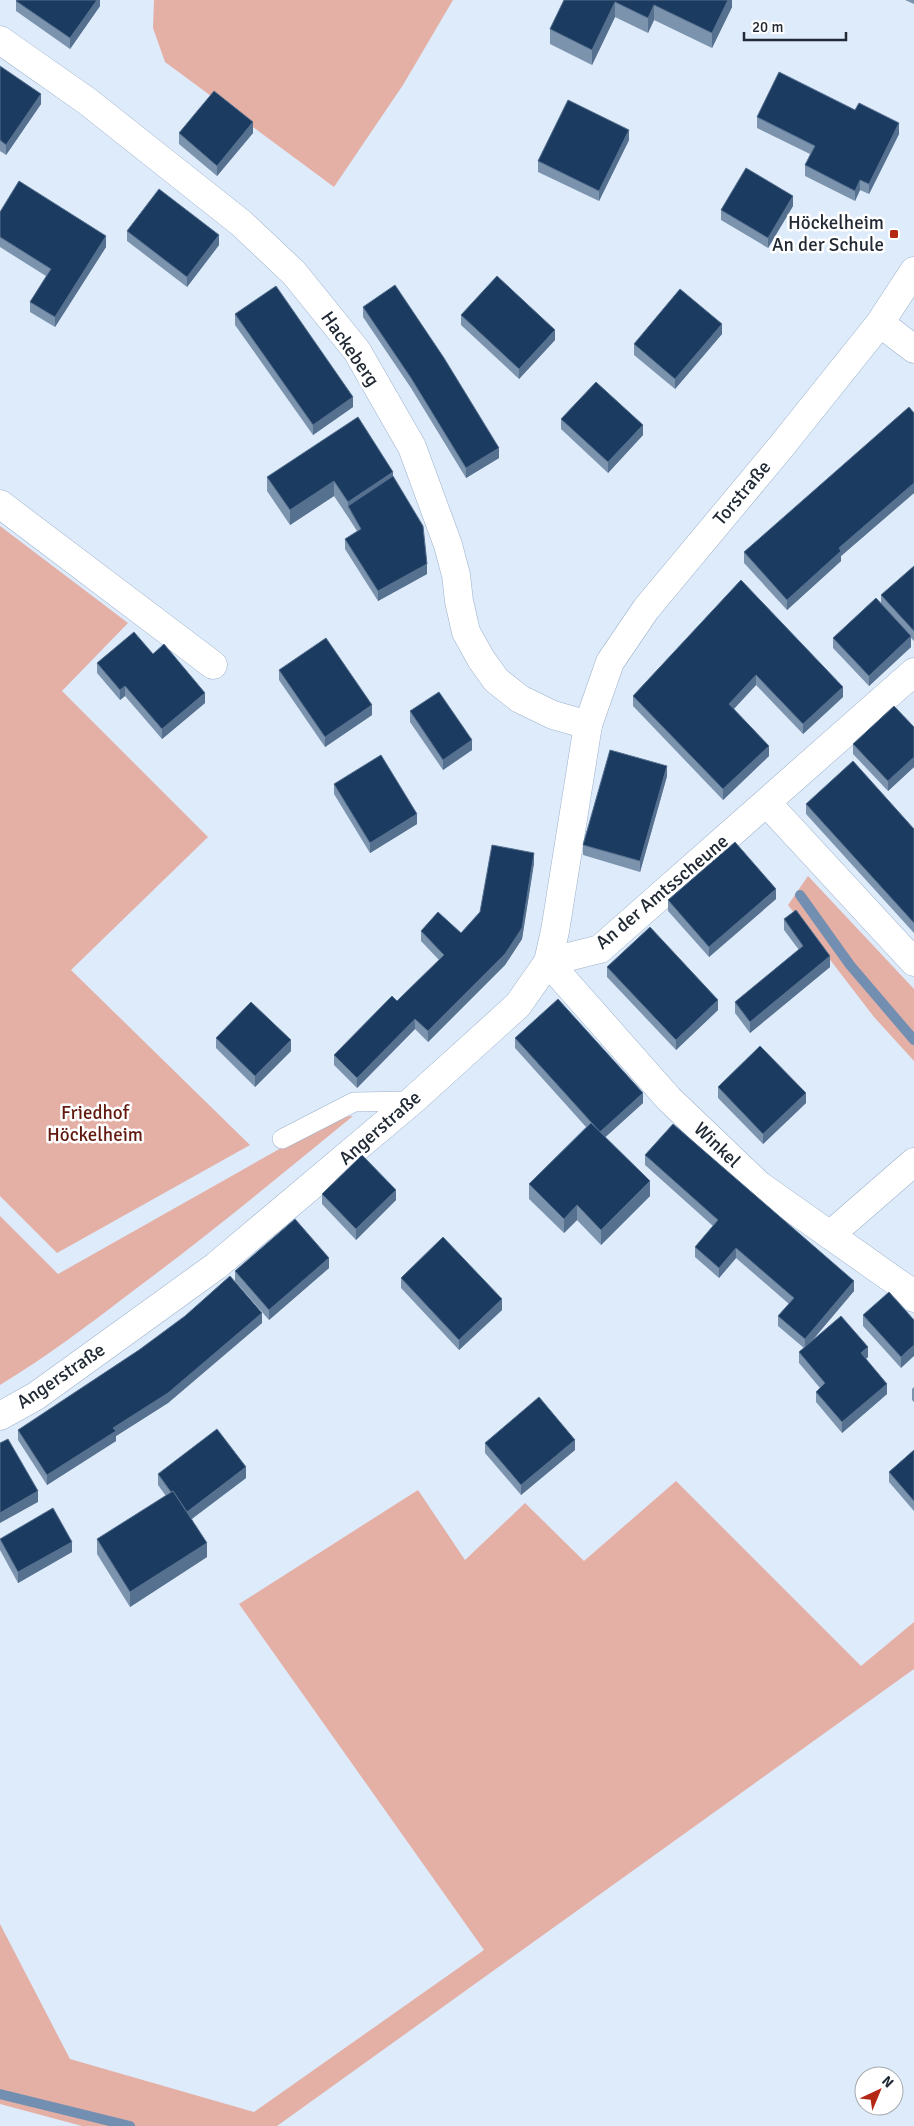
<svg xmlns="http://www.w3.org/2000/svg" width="914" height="2126" font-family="Signika,sans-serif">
<rect width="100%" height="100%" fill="#deebfb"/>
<g fill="#e4b0a6">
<polygon points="154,0 453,0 403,85 334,187 165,62 153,28"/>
<polygon points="0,526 128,623 62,691 208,837 71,970 250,1145 57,1253 0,1196"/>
<polygon points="808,876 914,989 914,1061 874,1017 788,905"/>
<path d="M353 1116C280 1176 208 1235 133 1291 90 1324 46 1357 0 1385V1216L58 1274 336 1117Z"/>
<polygon points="676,1481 861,1666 914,1622 914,1669 277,2126 82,2126 0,2104 0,1924 70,2059 254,2112 484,1950 239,1604 418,1490 465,1560 525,1503 584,1561"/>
</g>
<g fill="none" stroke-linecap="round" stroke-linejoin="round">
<g stroke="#728fb2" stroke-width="10">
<polyline points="800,895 850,965 914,1040"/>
<polyline points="0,2094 130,2126"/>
</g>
<g stroke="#9cb1cb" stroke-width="20">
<polyline id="service" points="282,1139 354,1102 412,1101"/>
</g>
<g stroke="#9cb1cb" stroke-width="29">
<g id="minor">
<polyline points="0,40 87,101 241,223 294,273 357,351 412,447 448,545 456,575 459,601 466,632 481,659 496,680 520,699 553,715 588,725"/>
<polyline points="880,323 914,349"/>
<polyline points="0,504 213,665"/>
<polyline points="914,672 600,949 548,962 669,1099 759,1185 905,1288 914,1298"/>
<polyline points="767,803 914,962"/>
<polyline points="830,1235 914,1162"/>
</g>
</g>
<g stroke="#9cb1cb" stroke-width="29">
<polyline id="tertiary" points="0,1416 36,1396 216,1266 412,1101 518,1005 548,962 555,931 588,725 610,662 646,609 780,448 880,323 914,271"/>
</g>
<use href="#service" stroke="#fff" stroke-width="19"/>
<use href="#minor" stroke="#fff" stroke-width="28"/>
<use href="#tertiary" stroke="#fff" stroke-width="28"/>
</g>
<g fill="#7c93ae">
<polygon points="100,0 100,6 70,49 16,11 16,1"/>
<polygon points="564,0 732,0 732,7 712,48 654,20 648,33 615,17 592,65 550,44 550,29"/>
<polygon points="905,0 914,0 914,4"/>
<polygon points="0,66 41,104 6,155 0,151"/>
<polygon points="757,117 899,134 869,194 860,190 855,201 805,176 805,165 810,154 757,128"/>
<polygon points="179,133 253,133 217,176 179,144"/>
<polygon points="629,140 599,201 538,172 538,161"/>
<polygon points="793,206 768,248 721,220 721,210"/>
<polygon points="0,212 106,247 55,327 30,312 30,302 46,276 0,247"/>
<polygon points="127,231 219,245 187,287 127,241"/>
<polygon points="363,307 499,458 466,478 411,388 363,317"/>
<polygon points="235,314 353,407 313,435 235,325"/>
<polygon points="461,315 555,340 519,379 461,325"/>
<polygon points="722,334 675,389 634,355 634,344"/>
<polygon points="914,413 914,493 841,556 841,561 787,610 744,563 744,552"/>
<polygon points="561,419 643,435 608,473 561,429"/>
<polygon points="393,476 427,574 378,601 345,549 345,539 357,531 348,517 334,496 290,525 267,491 267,477"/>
<polygon points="914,566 914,641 911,638 911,647 869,686 833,648 833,638 881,604 881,595"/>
<polygon points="741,580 843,697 803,734 756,685 734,709 769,756 723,800 633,706 633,696"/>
<polygon points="153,654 205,703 162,739 125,696 120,700 97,673 97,663"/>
<polygon points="279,670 372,715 325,747 279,680"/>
<polygon points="410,711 472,750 443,770 410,722"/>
<polygon points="914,727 914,767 888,791 853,754 853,744"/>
<polygon points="667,776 640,872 583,855 583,845"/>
<polygon points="334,784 417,824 370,853 334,794"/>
<polygon points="806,804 914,829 914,933 806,814"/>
<polygon points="534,863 522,939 505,965 428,1042 415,1029 357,1088 334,1065 334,1055 397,1001 439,960 421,941 421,931 461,933"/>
<polygon points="776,899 709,957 668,911 668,900"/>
<polygon points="784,919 830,967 750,1033 735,1013 735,1002 799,950 784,930"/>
<polygon points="607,967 718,1010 676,1050 607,977"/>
<polygon points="216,1038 291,1051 255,1087 216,1048"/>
<polygon points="515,1038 643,1103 605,1137 650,1196 601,1245 577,1220 564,1233 529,1199 529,1184 586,1127 515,1048"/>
<polygon points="718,1087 806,1103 763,1144 718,1098"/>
<polygon points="645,1155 854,1291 810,1343 868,1357 866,1359 887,1394 842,1433 816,1402 816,1392 820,1388 799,1363 799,1352 804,1348 778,1326 778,1316 789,1304 736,1258 719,1278 695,1257 695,1247 713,1226 645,1165"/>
<polygon points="322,1194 396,1200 356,1240 322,1204"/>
<polygon points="329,1268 269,1320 235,1281 235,1271"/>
<polygon points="401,1278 502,1310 459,1350 401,1288"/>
<polygon points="863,1315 914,1320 901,1368 863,1326"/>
<polygon points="262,1323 168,1403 116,1436 116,1441 47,1485 18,1440 18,1430 139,1350"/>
<polygon points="914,1387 914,1402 912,1400 912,1389"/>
<polygon points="485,1443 575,1450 521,1495 485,1453"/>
<polygon points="914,1450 914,1511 889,1482 889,1472"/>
<polygon points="158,1474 246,1478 192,1519 207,1557 130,1607 97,1554 97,1539 166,1496 158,1485"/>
<polygon points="0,1539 72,1552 18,1583 0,1550"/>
</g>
<g fill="#56708f">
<polygon points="97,0 100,0 100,6 70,49 70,38"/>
<polygon points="728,0 732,0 732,7 712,48 712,33"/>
<polygon points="615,2 615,17 592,65 592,50"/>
<polygon points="654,5 654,20 648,33 648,18"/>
<polygon points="41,94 41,104 6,155 6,145"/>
<polygon points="253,122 253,133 217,176 217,166"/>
<polygon points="899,123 899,134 869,194 869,184"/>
<polygon points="629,130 629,140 599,201 599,191"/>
<polygon points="860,180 860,190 855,201 855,191"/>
<polygon points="793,196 793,206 768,248 768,238"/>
<polygon points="219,235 219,245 187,287 187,277"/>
<polygon points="106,236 106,247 55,327 55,317"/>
<polygon points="722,324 722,334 675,389 675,379"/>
<polygon points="555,330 555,340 519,379 519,369"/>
<polygon points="353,397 353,407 313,435 313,425"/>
<polygon points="643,425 643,435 608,473 608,462"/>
<polygon points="499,448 499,458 466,478 466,468"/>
<polygon points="393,472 393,487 348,506 348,517 348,502"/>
<polygon points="334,481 334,496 290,525 290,510"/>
<polygon points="914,483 914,493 841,556 841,561 787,610 787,600 839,548"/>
<polygon points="427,564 427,574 378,601 378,591"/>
<polygon points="911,636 911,647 869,686 869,676"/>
<polygon points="756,675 756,685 729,714 729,704"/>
<polygon points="125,686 125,696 120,700 120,690"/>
<polygon points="843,687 843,697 803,734 803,724"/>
<polygon points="205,693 205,703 162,739 162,729"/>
<polygon points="372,705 372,715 325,747 325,737"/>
<polygon points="472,740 472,750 443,770 443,760"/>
<polygon points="769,746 769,756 723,800 723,789"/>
<polygon points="914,757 914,767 888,791 888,781"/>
<polygon points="667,766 667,776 640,872 640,861"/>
<polygon points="417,814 417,824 370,853 370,843"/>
<polygon points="534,853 534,863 522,939 505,965 428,1042 428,1031"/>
<polygon points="776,889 776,899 709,957 709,947"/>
<polygon points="830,956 830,967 750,1033 750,1022"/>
<polygon points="718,1000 718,1010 676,1050 676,1040"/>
<polygon points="415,1019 415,1029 357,1088 357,1078"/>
<polygon points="291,1040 291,1051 255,1087 255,1076"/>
<polygon points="643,1093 643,1103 600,1142 600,1132"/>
<polygon points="806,1093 806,1103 763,1144 763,1134"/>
<polygon points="650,1181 650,1196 601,1245 601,1230"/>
<polygon points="396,1190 396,1200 356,1240 356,1229"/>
<polygon points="577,1205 577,1220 564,1233 564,1219"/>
<polygon points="736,1248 736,1258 719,1278 719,1268"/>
<polygon points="329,1258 329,1268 269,1320 269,1310"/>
<polygon points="854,1281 854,1291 805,1349 805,1339"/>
<polygon points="502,1299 502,1310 459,1350 459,1340"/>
<polygon points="262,1313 262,1323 168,1403 116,1436 116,1441 47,1485 47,1475 113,1428"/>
<polygon points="914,1345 914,1356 901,1368 901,1357"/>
<polygon points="868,1347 868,1357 861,1363 861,1353"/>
<polygon points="887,1384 887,1394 842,1433 842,1422"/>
<polygon points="575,1440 575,1450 521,1495 521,1485"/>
<polygon points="246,1467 246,1478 186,1523 186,1513"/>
<polygon points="38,1491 38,1502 0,1523 0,1513"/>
<polygon points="72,1542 72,1552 18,1583 18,1572"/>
<polygon points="207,1543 207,1557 130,1607 130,1592"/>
</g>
<g fill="#1b3b61" stroke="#56708f">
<polygon points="17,0 97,0 70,38 16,1"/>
<polygon points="564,0 728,0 712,33 654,5 648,18 615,2 592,50 550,29"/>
<polygon points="0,66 41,94 6,145 0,140"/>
<polygon points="779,72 855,110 859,103 899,123 869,184 860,180 855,191 805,165 815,146 757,117"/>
<polygon points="214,91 253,122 217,166 179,133"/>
<polygon points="568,100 629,130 599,191 538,161"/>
<polygon points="746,168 793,196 768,238 721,210"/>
<polygon points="19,181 106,236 55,317 30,302 51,269 0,237 0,212"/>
<polygon points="159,189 219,235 187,277 127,231"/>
<polygon points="497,276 555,330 519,369 461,315"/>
<polygon points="395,285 444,358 499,448 466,468 411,378 363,307"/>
<polygon points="276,286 353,397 313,425 235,314"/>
<polygon points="680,289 722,324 675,379 634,344"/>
<polygon points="596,382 643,425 608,462 561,419"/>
<polygon points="909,407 914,413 914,483 839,548 841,551 787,600 744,552"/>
<polygon points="358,417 393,472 348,502 334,481 290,510 267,477"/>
<polygon points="393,476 423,526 427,564 378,591 345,539 361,529 348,506"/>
<polygon points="914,566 914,631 881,595"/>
<polygon points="741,580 843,687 803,724 756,675 729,704 769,746 723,789 633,696"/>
<polygon points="876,598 911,636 869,676 833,638"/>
<polygon points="134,632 153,654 164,644 205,693 162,729 125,686 120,690 97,663"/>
<polygon points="326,638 372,705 325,737 279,670"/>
<polygon points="439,692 472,740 443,760 410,711"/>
<polygon points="894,706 914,727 914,757 888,781 853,744"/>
<polygon points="610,750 667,766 640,861 583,845"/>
<polygon points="381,755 417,814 370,843 334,784"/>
<polygon points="853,761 914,829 914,923 806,804"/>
<polygon points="735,842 776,889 709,947 668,900"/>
<polygon points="492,845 534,853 522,928 505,954 428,1031 415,1019 357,1078 334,1055 392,996 397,1001 444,955 421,931 438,912 461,933 480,912"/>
<polygon points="796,910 830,956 750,1022 735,1002 803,946 784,919"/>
<polygon points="650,927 718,1000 676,1040 607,967"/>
<polygon points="558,999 643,1093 600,1132 515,1038"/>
<polygon points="251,1002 291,1040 255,1076 216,1038"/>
<polygon points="760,1046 806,1093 763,1134 718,1087"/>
<polygon points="591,1123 650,1181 601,1230 577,1205 564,1219 529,1184"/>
<polygon points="673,1124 854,1281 805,1339 778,1316 794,1298 736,1248 719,1268 695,1247 718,1220 645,1155"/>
<polygon points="362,1155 396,1190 356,1229 322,1194"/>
<polygon points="295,1219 329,1258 269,1310 235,1271"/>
<polygon points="443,1237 502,1299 459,1340 401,1278"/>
<polygon points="230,1276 262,1313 168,1393 113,1428 116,1431 47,1475 18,1430 139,1350 185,1316"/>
<polygon points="889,1292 914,1320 914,1345 901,1357 863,1315"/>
<polygon points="841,1316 868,1347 861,1353 887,1384 842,1422 816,1392 825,1383 799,1352"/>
<polygon points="539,1397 575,1440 521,1485 485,1443"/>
<polygon points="217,1429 246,1467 187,1512 173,1491 171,1492 158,1474"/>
<polygon points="8,1439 38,1491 0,1513 0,1443"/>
<polygon points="914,1450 914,1501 889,1472"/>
<polygon points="173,1491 207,1543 130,1592 97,1539"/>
<polygon points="53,1508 72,1542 18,1572 0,1539"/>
</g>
<rect fill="#b52715" stroke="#fff" stroke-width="2" x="889" y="229" width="10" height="10" rx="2.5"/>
<g text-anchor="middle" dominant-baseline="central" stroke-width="5" stroke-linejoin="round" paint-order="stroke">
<g font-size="19" fill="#212a34" stroke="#fff" text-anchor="end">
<text x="884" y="223">Höckelheim<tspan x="884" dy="22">An der Schule</tspan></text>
</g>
<g font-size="19" fill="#212a34" stroke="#fff">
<text transform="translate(350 349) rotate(55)">Hackeberg</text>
<text transform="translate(742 493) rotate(-50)">Torstraße</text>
<text transform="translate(662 892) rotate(-40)">An der Amtsscheune</text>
<text transform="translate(380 1128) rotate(-41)">Angerstraße</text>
<text transform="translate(717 1145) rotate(44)">Winkel</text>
<text transform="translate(61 1376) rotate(-34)">Angerstraße</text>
</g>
<g font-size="19" fill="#62190f" stroke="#fff">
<text x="95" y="1113">Friedhof<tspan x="95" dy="22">Höckelheim</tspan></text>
</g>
</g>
<g transform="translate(879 2091) rotate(44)"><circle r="24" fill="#ffffff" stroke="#a6aaae"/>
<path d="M0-4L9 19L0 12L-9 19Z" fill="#b52715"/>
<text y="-8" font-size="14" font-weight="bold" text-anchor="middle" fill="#212a34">N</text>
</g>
<path d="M744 32v8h102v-8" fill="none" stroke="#212a34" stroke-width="2.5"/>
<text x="752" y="32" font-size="15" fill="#212a34" stroke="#ffffff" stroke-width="4" paint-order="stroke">20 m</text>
</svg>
